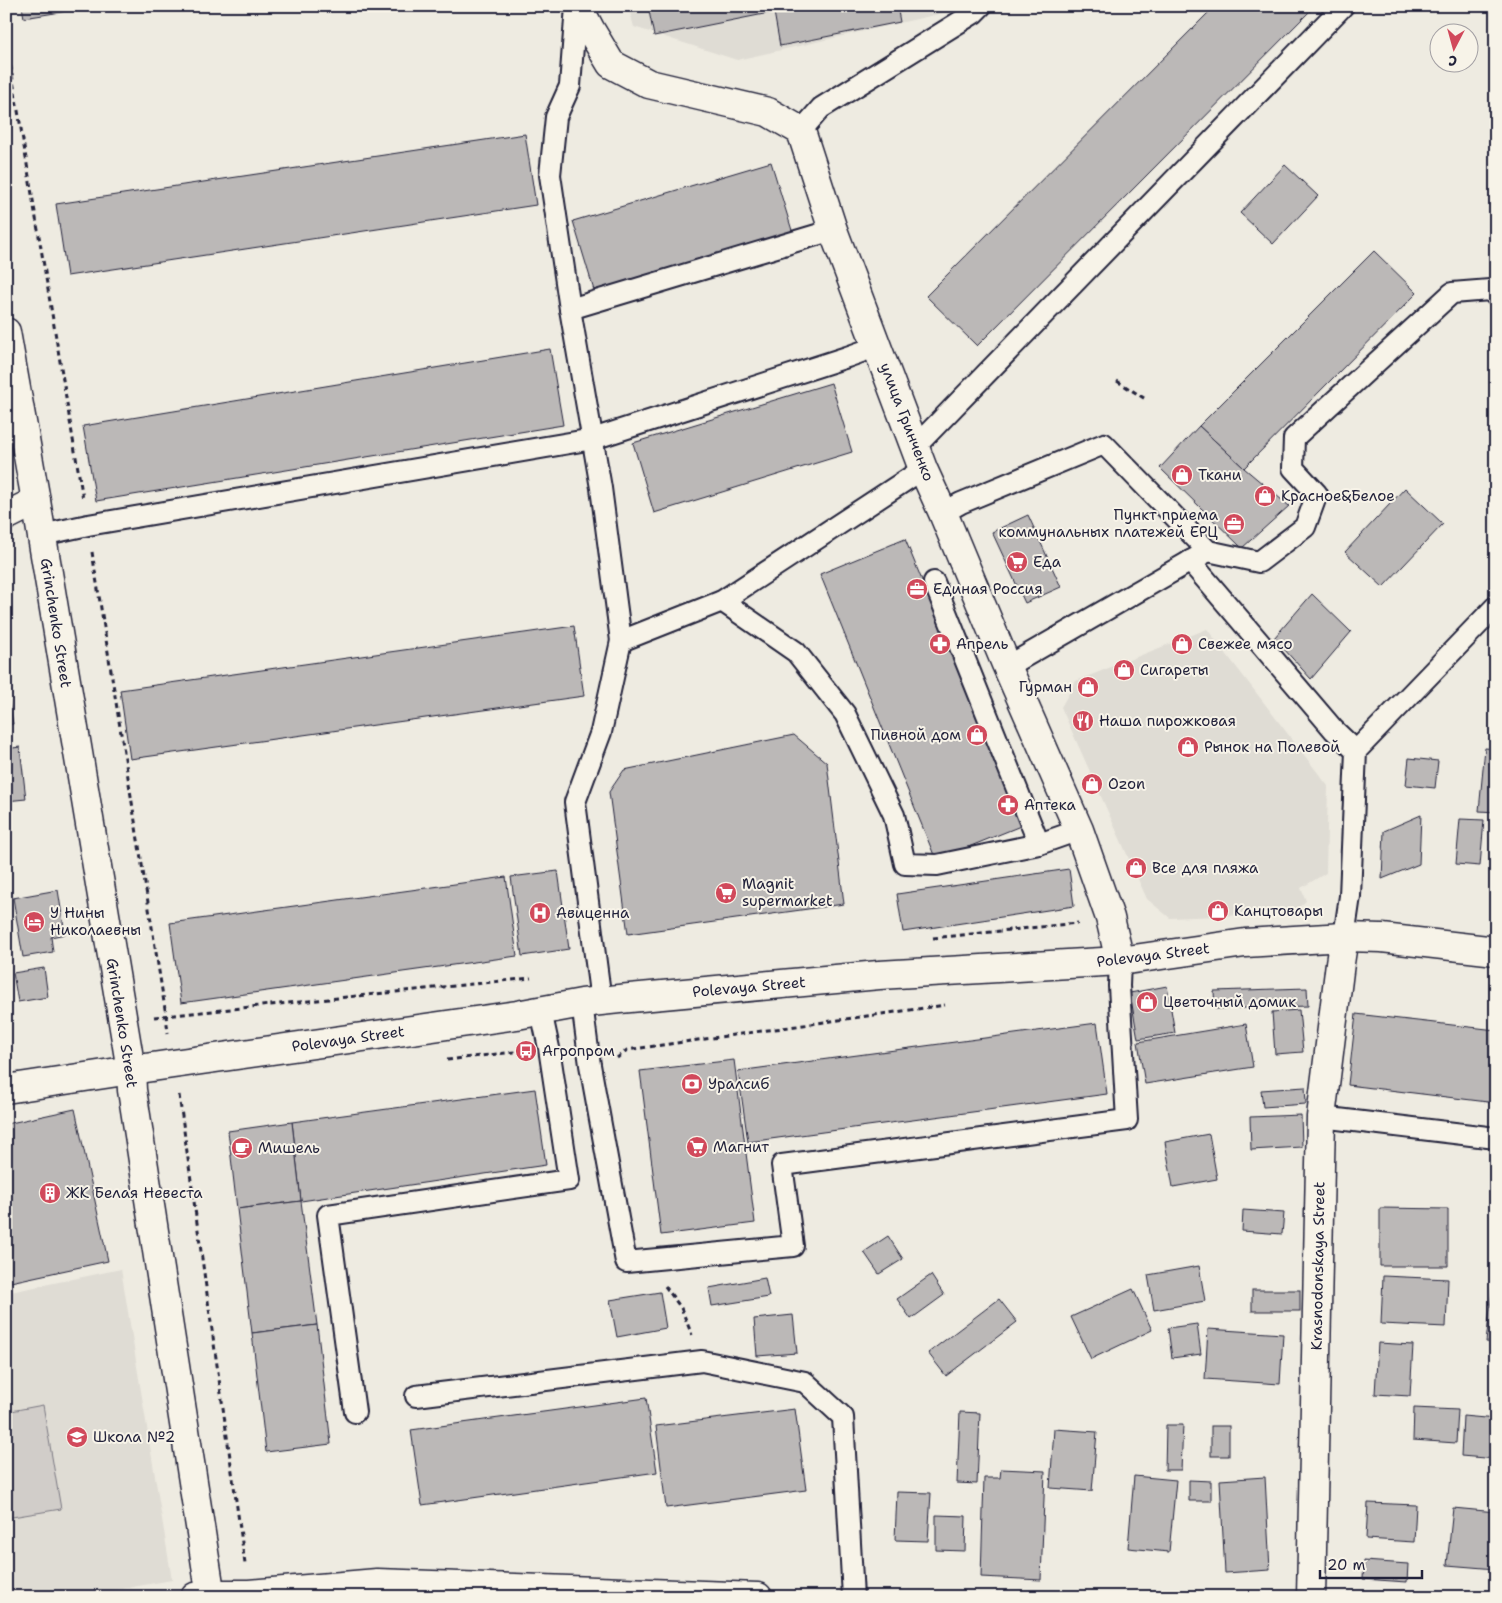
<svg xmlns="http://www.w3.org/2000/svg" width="1502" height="1603" font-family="'Shantell Sans',sans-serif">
<rect width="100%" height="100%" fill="#eeebe1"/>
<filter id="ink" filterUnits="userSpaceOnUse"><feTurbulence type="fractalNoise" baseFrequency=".02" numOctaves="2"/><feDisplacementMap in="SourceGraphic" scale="10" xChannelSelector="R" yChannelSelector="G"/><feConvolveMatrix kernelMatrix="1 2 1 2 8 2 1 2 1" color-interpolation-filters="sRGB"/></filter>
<g filter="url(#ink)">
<g fill="#dfdcd4">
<polygon points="628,6 965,6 965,8 737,60 634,27"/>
<polygon points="1207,629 1328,786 1326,873 1301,888 1306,901 1292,913 1170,918 1147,899 1061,707 1076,681"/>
<polygon points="121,1269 172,1580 76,1597 6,1597 6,1293"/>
</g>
<polygon fill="#d1cdc9" stroke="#7a7882" points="43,1405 61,1509 6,1518 6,1412"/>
<g fill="#bbb8b7" stroke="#22223b">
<polygon points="22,6 98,6 24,18"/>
<polygon points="648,6 897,6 900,22 780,46 774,12 654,36"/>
<polygon points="1215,6 1315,6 977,346 926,296"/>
<polygon points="525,134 536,205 67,276 56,204"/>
<polygon points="771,162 794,237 596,297 573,221"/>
<polygon points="1285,165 1318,196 1273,244 1240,213"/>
<polygon points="1374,251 1417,293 1244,468 1199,426"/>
<polygon points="550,349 563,425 96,501 83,426"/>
<polygon points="831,383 852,452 654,513 633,443"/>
<polygon points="1199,426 1244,468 1289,506 1242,548 1160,468"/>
<polygon points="1405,488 1443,524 1383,587 1345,552"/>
<polygon points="1028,515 1061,587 1025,603 992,532"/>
<polygon points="905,539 1023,825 936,860 820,574"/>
<polygon points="1312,594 1351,632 1311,679 1274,638"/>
<polygon points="574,626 584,696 130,759 120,690"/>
<polygon points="6,684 13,724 6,725"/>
<polygon points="794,735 827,763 844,904 628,934 609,792 624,770"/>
<polygon points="20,747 26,799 6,801 6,749"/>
<polygon points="1485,748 1496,749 1496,812 1479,811"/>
<polygon points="1409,758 1438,761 1435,788 1406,785"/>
<polygon points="1421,815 1419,864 1382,879 1384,831"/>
<polygon points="1460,819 1484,820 1480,866 1456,864"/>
<polygon points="1069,869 1074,906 903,932 897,894"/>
<polygon points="558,871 569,949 522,956 511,877"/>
<polygon points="506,877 517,956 181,1003 170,923"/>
<polygon points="58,890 65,934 51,937 53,952 23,957 13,898"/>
<polygon points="44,968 48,997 18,1002 13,973"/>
<polygon points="1167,986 1175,1033 1138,1039 1130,993"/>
<polygon points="1307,988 1308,1006 1215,1009 1214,991"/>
<polygon points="1299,1010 1303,1052 1275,1054 1272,1012"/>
<polygon points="1356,1014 1496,1030 1496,1103 1348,1085"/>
<polygon points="1097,1023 1107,1094 748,1142 738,1071"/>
<polygon points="1246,1024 1253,1067 1145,1084 1138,1042"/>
<polygon points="734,1060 755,1223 661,1235 640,1071"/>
<polygon points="1305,1087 1306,1104 1263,1107 1261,1090"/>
<polygon points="535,1089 546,1165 301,1201 292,1122"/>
<polygon points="75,1109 108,1261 6,1283 6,1124"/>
<polygon points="1301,1115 1302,1147 1251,1150 1250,1117"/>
<polygon points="292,1122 301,1201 237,1209 228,1131"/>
<polygon points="1209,1134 1217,1179 1173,1187 1165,1142"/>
<polygon points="301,1201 317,1325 252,1333 237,1209"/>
<polygon points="1380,1208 1448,1209 1448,1266 1380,1266"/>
<polygon points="1243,1210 1284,1213 1282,1234 1242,1231"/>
<polygon points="888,1236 903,1259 879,1274 864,1252"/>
<polygon points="1199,1266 1205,1301 1154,1310 1148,1275"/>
<polygon points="1495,1266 1496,1266 1496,1343 1486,1342"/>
<polygon points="931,1275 944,1295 911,1319 897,1299"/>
<polygon points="1383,1276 1448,1279 1446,1327 1381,1324"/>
<polygon points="765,1278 769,1297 712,1306 709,1288"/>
<polygon points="1133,1289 1152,1330 1091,1359 1071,1317"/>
<rect x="1252" y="1290" width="48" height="21"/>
<polygon points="660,1292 666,1328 617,1337 610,1300"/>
<polygon points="999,1299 1017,1322 946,1376 928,1353"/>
<polygon points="793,1315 797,1353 757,1356 754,1319"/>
<polygon points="1197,1324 1201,1354 1172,1358 1168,1328"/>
<polygon points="317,1325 331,1444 266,1452 252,1333"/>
<polygon points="1208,1329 1283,1334 1280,1384 1205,1379"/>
<polygon points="1378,1343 1413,1345 1410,1396 1375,1394"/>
<polygon points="646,1398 657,1472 422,1505 411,1430"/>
<polygon points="1414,1408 1458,1410 1456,1443 1413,1440"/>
<polygon points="795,1409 806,1490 666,1508 656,1426"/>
<polygon points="960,1412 980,1413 977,1484 957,1483"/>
<polygon points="1463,1416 1496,1419 1496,1459 1461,1456"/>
<polygon points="1166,1425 1183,1425 1181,1470 1165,1470"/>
<rect x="1211" y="1426" width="18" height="30"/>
<polygon points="1054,1429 1097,1432 1092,1491 1050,1488"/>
<polygon points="1001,1469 1045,1471 1041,1580 981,1577 984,1478 1000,1478"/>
<polygon points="1134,1476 1176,1480 1169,1552 1128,1548"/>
<polygon points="1265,1477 1270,1570 1225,1573 1220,1480"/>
<polygon points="1189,1480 1211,1481 1211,1501 1189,1501"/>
<polygon points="897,1492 931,1493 928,1541 895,1540"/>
<polygon points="1368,1503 1416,1505 1414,1542 1366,1539"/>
<polygon points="1453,1508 1496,1512 1496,1569 1447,1565"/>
<polygon points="936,1515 966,1516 965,1551 936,1550"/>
<polygon points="1364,1561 1408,1564 1407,1582 1363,1579"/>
</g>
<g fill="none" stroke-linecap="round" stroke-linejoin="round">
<g stroke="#22223b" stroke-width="24">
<g id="lane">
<polyline points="576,6 570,86 556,117 550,175 570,309 601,488 621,641"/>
<polyline points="801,131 821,108 974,13 981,6"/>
<polyline points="570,309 833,230"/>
<polyline points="915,447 1343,6"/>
<polyline points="943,513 961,503 1104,444 1208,551 1017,661 1006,664"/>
<polyline points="42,535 88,525 593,439 847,357 878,346"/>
<polyline points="1208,551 1259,562 1305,527 1317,494 1293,468 1294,438 1452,293 1490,290 1496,296"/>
<polyline points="1190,561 1334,730 1356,751"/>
<polyline points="722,601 796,652 845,714 894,815 905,864 937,865 1039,844 934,582"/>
<polyline points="1039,844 1079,830"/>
<polyline points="1344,937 1350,896 1356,751 1496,606"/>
<polyline points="601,1001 575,802 601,732 621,641 722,601 923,469"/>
<polyline points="582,1003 590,1065 626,1262 793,1246 782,1165 1127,1120 1119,986 1120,961"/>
<polyline points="1321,1117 1496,1138"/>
<polyline points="416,1396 702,1361 805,1382 843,1417 853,1597"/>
<polyline points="355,1412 328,1215 569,1180 549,1048 541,1011"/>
</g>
</g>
<g stroke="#22223b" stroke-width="31">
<g id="street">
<polyline points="6,332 36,501 131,1070 132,1090 211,1597"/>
<polyline points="6,516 36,501"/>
<polyline points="6,1089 131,1070 517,1015 582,1003 619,999 879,975 1120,961 1245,943 1344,937 1382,938 1496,951"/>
<polyline points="195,1597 211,1594 249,1594 377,1583 758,1597"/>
<polyline points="1311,1597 1321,1117 1340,963 1344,937"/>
</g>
</g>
<g stroke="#22223b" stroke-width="31">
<polyline id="secondary" points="578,6 590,29 611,64 649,84 768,112 801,131 833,230 923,469 943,513 1006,664 1079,830 1110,918 1120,961"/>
</g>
<g stroke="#22223b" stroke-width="3" stroke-dasharray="5 4" stroke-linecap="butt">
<polyline points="6,39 83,499"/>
<polyline points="1117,381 1147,400"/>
<polyline points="92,552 166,1015 168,1033"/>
<polyline points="933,938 1078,923"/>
<polyline points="154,1017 531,978"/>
<polyline points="617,1058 627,1050 945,1005"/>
<polyline points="447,1060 522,1051"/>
<polyline points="179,1095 245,1564"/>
<polyline points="665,1286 681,1308 692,1335"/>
</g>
<use href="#lane" stroke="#f7f3e8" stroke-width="20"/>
<use href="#street" stroke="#f7f3e8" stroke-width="28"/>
<use href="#secondary" stroke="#f7f3e8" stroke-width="28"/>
</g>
</g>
<defs>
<g id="shop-disc" transform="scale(1.125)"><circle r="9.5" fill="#d1495b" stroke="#f7f3e8"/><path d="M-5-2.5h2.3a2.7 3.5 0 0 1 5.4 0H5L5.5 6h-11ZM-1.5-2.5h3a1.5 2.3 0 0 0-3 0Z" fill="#fff"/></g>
<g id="office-disc" transform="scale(1.125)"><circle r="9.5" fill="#d1495b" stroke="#f7f3e8"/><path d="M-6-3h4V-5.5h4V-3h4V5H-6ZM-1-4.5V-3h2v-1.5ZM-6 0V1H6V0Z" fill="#fff"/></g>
<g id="supermarket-disc" transform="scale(1.125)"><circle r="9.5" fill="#d1495b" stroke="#f7f3e8"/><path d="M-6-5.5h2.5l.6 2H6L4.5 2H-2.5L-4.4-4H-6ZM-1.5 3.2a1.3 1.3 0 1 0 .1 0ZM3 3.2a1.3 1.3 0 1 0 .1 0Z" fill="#fff"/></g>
<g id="pharmacy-disc" transform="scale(1.125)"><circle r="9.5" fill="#d1495b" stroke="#f7f3e8"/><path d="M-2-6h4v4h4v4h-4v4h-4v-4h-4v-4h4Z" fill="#fff"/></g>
<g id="restaurant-disc" transform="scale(1.125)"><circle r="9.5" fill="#d1495b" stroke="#f7f3e8"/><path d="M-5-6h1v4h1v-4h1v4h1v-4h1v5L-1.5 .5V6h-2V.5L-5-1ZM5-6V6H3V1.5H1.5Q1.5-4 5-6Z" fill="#fff"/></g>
<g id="hospital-disc" transform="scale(1.125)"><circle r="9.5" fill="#d1495b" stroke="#f7f3e8"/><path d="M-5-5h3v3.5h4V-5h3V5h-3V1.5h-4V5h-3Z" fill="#fff"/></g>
<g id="hotel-disc" transform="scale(1.125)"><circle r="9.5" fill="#d1495b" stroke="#f7f3e8"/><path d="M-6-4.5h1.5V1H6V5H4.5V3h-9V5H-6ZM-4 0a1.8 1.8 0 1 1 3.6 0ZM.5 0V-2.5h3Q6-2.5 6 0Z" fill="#fff"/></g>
<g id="bus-disc" transform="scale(1.125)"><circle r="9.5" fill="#d1495b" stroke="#f7f3e8"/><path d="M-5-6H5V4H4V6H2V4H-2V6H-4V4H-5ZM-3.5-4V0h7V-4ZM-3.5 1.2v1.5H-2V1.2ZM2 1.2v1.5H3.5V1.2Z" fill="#fff"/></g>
<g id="bank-disc" transform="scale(1.125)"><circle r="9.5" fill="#d1495b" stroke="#f7f3e8"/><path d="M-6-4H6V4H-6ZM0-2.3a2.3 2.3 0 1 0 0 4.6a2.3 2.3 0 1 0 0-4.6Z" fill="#fff"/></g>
<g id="cafe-disc" transform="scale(1.125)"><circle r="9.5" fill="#d1495b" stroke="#f7f3e8"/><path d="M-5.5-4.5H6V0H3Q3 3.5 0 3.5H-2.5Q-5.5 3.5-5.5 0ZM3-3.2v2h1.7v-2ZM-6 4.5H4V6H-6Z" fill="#fff"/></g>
<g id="building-disc" transform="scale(1.125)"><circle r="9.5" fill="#d1495b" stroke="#f7f3e8"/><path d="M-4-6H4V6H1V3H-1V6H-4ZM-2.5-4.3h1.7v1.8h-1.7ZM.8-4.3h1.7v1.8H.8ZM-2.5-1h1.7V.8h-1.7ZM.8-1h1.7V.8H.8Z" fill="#fff"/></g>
<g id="school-disc" transform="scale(1.125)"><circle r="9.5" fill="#d1495b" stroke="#f7f3e8"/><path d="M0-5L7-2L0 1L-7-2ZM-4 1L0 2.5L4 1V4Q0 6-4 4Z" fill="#fff"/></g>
</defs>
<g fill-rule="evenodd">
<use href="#shop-disc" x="1182" y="475"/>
<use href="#shop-disc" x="1265" y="496"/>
<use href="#office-disc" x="1234" y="524"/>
<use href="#supermarket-disc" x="1017" y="562"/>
<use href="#office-disc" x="917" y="589"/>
<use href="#pharmacy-disc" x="940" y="644"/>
<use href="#shop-disc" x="1182" y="644"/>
<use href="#shop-disc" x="1124" y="670"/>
<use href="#shop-disc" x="1088" y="687"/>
<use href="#restaurant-disc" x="1083" y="721"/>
<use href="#shop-disc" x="977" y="735"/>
<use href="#shop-disc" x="1188" y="747"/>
<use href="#shop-disc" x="1092" y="784"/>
<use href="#pharmacy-disc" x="1008" y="805"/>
<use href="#shop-disc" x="1136" y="868"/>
<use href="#supermarket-disc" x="726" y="893"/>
<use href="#shop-disc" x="1218" y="911"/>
<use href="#hospital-disc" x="540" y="913"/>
<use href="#hotel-disc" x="34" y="922"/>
<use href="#shop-disc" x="1147" y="1002"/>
<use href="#bus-disc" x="526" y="1051"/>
<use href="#bank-disc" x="692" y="1084"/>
<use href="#supermarket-disc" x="697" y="1147"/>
<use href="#cafe-disc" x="242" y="1148"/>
<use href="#building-disc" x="50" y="1193"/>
<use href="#school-disc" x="77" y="1437"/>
</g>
<g text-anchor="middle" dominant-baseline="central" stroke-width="4" stroke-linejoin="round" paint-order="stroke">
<g font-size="15" fill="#22223b" stroke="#f7f3e8">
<text transform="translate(907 422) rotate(69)">улица Гринченко</text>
<text transform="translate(56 623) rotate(81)">Grinchenko Street</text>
<text transform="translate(1153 955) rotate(-7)">Polevaya Street</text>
<text transform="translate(749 987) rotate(-5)">Polevaya Street</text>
<text transform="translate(122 1023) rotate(81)">Grinchenko Street</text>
<text transform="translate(348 1039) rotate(-8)">Polevaya Street</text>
<text transform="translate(1318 1266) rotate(-89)">Krasnodonskaya Street</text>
</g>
<g font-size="15" fill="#22223b" stroke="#f7f3e8" text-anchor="start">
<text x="1198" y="475">Ткани</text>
<text x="1281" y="496">Красное&amp;Белое</text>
<text x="1218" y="515" text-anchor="end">Пункт приема<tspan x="1218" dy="17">коммунальных платежей ЕРЦ</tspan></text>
<text x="1033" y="562">Еда</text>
<text x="933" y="589">Единая Россия</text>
<text x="956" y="644">Апрель</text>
<text x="1198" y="644">Свежее мясо</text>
<text x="1140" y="670">Сигареты</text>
<text x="1072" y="687" text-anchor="end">Гурман</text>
<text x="1099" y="721">Наша пирожковая</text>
<text x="961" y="735" text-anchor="end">Пивной дом</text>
<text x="1204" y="747">Рынок на Полевой</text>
<text x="1108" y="784">Ozon</text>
<text x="1024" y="805">Аптека</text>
<text x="1152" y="868">Все для пляжа</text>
<text x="742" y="884">Magnit<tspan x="742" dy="17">supermarket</tspan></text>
<text x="1234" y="911">Канцтовары</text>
<text x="50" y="913">У Нины<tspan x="50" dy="17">Николаевны</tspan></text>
<text x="556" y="913">Авиценна</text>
<text x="1163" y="1002">Цветочный домик</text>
<text x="542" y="1051">Агропром</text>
<text x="708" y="1084">Уралсиб</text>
<text x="713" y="1147">Магнит</text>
<text x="258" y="1148">Мишель</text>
<text x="66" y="1193">ЖК Белая Невеста</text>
<text x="93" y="1437">Школа №2</text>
</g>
</g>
<rect width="1502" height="1603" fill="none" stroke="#f7f3e8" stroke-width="25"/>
<rect x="12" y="12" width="1477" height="1578" fill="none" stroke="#22223b" stroke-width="2" filter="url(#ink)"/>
<g transform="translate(1454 48) rotate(186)"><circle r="24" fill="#f7f3e8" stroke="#a29fa3"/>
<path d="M0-4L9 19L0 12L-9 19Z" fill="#d1495b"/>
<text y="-8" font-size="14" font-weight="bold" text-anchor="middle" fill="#22223b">С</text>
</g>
<path d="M1320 1570v8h102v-8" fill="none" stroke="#22223b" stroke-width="2.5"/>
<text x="1327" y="1570" font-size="15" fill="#22223b" stroke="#f7f3e8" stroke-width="4" paint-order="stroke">20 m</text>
</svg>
